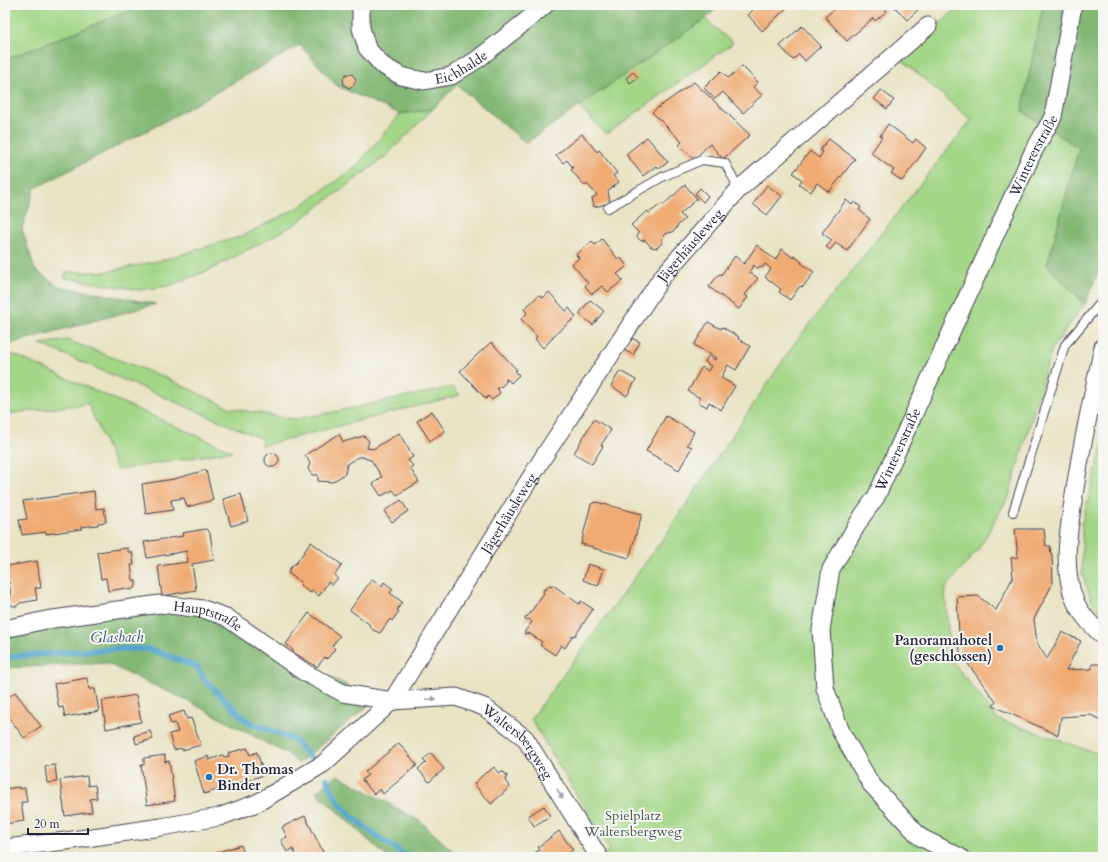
<svg xmlns="http://www.w3.org/2000/svg" width="1108" height="862" font-family="Cardo,serif">
<rect width="100%" height="100%" fill="#f6f6f2"/>
<filter id="ink" filterUnits="userSpaceOnUse"><feTurbulence type="fractalNoise" baseFrequency=".025" numOctaves="2"/><feDisplacementMap in="SourceGraphic" scale="8" xChannelSelector="R" yChannelSelector="G"/><feConvolveMatrix kernelMatrix="1 2 1 2 8 2 1 2 1" color-interpolation-filters="sRGB"/></filter>
<filter id="wash" filterUnits="userSpaceOnUse"><feTurbulence type="fractalNoise" baseFrequency=".012" numOctaves="4" result="noise"/><feDisplacementMap in="SourceGraphic" scale="16" xChannelSelector="R" yChannelSelector="G"/><feGaussianBlur stdDeviation="0.9" result="paint"/><feColorMatrix in="noise" values="0 0 0 0 0 0 0 0 0 0 0 0 0 0 0 0 0 1.4 0 .05"/><feComposite in="paint" operator="in"/></filter>
<g filter="url(#wash)">
<rect width="100%" height="100%" fill="#e8e3c3"/>
<g fill="#a3d686" stroke="#627c60">
<polygon points="5,5 144,5 12,57 5,61"/>
<polygon points="960,5 1043,5 1022,111 1079,148 1047,265 1085,304 1052,348 1009,496 979,548 945,589 950,658 997,719 1103,755 1103,857 599,857 610,850 531,719 665,536 794,344 971,120 900,58 933,30"/>
<polygon points="705,19 733,43 607,134 578,106"/>
<polygon points="433,109 385,157 294,225 210,270 168,286 140,290 64,278 66,272 105,272 163,260 242,236 299,207 356,167 400,114"/>
<polygon points="67,340 164,377 230,408 287,418 296,419 333,412 453,387 460,395 261,446 262,439 40,344"/>
<polygon points="5,351 232,451 117,470 88,404 5,414"/>
<polygon points="1103,443 1103,616 1092,602 1082,573 1082,522"/>
</g>
<g fill="#82b773" stroke="#526c57">
<polygon points="144,5 720,5 705,19 526,143 457,85 433,109 400,114 337,86 300,45 160,124 35,188 22,229 35,270 58,286 156,304 9,344 5,349 5,61 12,57"/>
<polygon points="1043,5 1103,5 1103,260 1085,304 1047,265 1079,148 1022,111"/>
<polygon points="160,606 203,611 375,700 298,764 289,755 190,702 106,663 5,668 5,632"/>
<polygon points="338,775 420,821 459,857 387,857 316,792"/>
</g>
<g fill="none" stroke-linecap="round" stroke-linejoin="round">
<g stroke="#50a4cb" stroke-width="6">
<polyline points="5,657 113,649 150,649 197,667 205,680 248,722 293,739 311,758"/>
<path d="M327 779C331 787 334 797 340 804 359 826 384 841 408 857"/>
</g>
</g>
<g id="blocks">
<g fill="#f0aa72">
<polygon points="754,5 790,5 762,31 748,15 756,7"/>
<polygon points="839,5 881,5 887,11 875,21 873,18 847,41 825,17"/>
<polygon points="893,5 921,5 922,6 907,20"/>
<polygon points="802,26 821,46 805,61 799,54 793,60 780,46"/>
<polygon points="742,66 758,82 753,87 762,95 743,113 723,92 715,99 704,88 721,71 728,78"/>
<polygon points="633,72 638,77 630,83 626,78"/>
<polygon points="346,74 352,74 356,79 354,85 349,88 344,85 343,79"/>
<polygon points="694,82 750,135 723,159 710,144 694,159 679,145 682,142 652,112"/>
<polygon points="881,90 894,100 887,109 874,99"/>
<polygon points="888,124 913,143 916,139 926,148 902,181 891,173 894,170 871,153 882,137 880,136"/>
<polygon points="582,134 597,152 599,150 617,173 613,176 619,182 608,191 610,203 594,207 592,198 597,195 587,184 585,186 571,170 573,168 567,160 563,163 556,155"/>
<polygon points="647,137 668,162 659,169 656,166 643,176 626,154"/>
<polygon points="829,139 855,159 829,192 817,183 811,192 799,184 802,180 793,173 810,151 819,158 823,152 820,150"/>
<polygon points="685,185 697,199 680,214 685,219 676,227 677,228 671,233 670,232 667,234 667,233 662,238 662,243 657,248 651,247 645,240 641,241 637,237 638,232 631,225 647,211 649,213 661,204 663,205"/>
<polygon points="767,185 782,196 767,215 753,204"/>
<polygon points="700,188 708,196 703,202 695,194"/>
<polygon points="846,200 852,205 854,202 861,207 859,210 870,219 847,251 836,243 830,250 826,247 832,240 822,233"/>
<polygon points="602,239 618,259 620,257 627,266 617,274 623,280 608,292 602,286 592,294 585,286 588,283 572,264 579,258 576,255 592,241 595,245"/>
<polygon points="757,245 775,260 782,249 793,258 794,256 802,262 801,263 814,272 803,287 800,286 790,300 779,292 781,289 765,277 771,269 765,264 763,267 757,268 754,265 749,272 758,278 745,295 748,297 739,309 709,287 719,274 721,275 735,256 744,264"/>
<polygon points="549,292 566,311 569,308 576,317 552,337 553,338 543,348 535,339 537,337 521,319 527,313 524,309 539,295 543,298"/>
<polygon points="590,300 604,311 593,325 579,314"/>
<polygon points="708,322 721,329 722,327 739,337 738,339 750,346 736,370 728,365 721,378 735,386 721,410 709,402 707,407 698,402 700,398 688,391 702,367 708,371 711,366 705,362 708,356 715,360 716,358 694,345"/>
<polygon points="631,338 640,342 633,355 624,350"/>
<polygon points="491,342 517,370 515,371 519,375 511,383 507,379 505,380 507,381 501,387 500,386 497,388 500,393 492,400 488,396 486,399 460,371"/>
<polygon points="620,371 636,380 627,396 611,386"/>
<polygon points="432,411 445,431 430,441 417,421"/>
<polygon points="666,416 694,432 687,445 692,447 679,470 646,451"/>
<polygon points="594,419 611,430 601,445 603,446 592,464 574,453"/>
<polygon points="399,433 413,457 408,460 413,466 410,468 419,482 397,495 393,490 381,496 373,484 382,477 371,460 364,458 364,457 358,457 347,464 345,474 332,482 318,481 318,475 312,475 308,469 310,463 305,455 339,434 343,442 364,436 369,441 367,448 373,449"/>
<circle cx="272" cy="460" r="7"/>
<polygon points="206,470 213,500 187,507 184,498 171,500 173,510 146,514 142,484 174,479"/>
<polygon points="94,491 96,509 104,508 106,522 98,523 98,525 81,527 82,529 46,534 46,532 22,535 19,520 27,519 23,501"/>
<polygon points="241,494 248,521 231,526 223,499"/>
<polygon points="401,500 408,511 392,522 384,511"/>
<polygon points="596,502 642,514 629,558 593,548 593,547 581,544 591,504"/>
<polygon points="206,529 210,533 214,560 192,564 196,590 162,596 158,566 188,562 187,551 147,558 144,542 183,536 182,533"/>
<polygon points="1015,529 1044,529 1046,546 1050,546 1051,554 1052,554 1053,583 1034,619 1037,643 1047,659 1062,632 1081,641 1066,670 1092,669 1092,664 1103,664 1103,721 1091,715 1061,717 1058,735 993,706 996,702 960,653 957,597 978,596 996,610 1013,577 1011,558 1018,557"/>
<polygon points="311,542 342,565 334,576 338,578 332,585 328,582 319,596 312,590 310,593 300,585 302,583 288,573 290,568 297,562"/>
<polygon points="128,548 128,552 132,552 134,565 131,565 133,580 136,581 136,586 133,589 128,590 126,588 108,591 106,578 101,579 97,552"/>
<polygon points="37,561 41,588 35,588 37,600 20,603 17,606 13,606 9,603 8,600 11,596 9,582 5,582 5,570 7,569 7,566"/>
<polygon points="588,564 604,569 598,586 583,580"/>
<polygon points="372,579 382,586 384,582 393,589 390,593 402,602 397,610 399,611 392,621 390,619 380,633 373,630 370,627 369,624 350,610"/>
<polygon points="553,585 579,604 581,601 593,609 575,636 573,635 565,648 561,645 555,655 540,645 542,642 529,633 525,634 525,631 532,622 529,619 525,620 525,617 528,616 544,593 543,591 544,589 546,590 548,586"/>
<polygon points="309,613 340,636 332,646 335,649 327,659 325,657 317,667 293,652 293,650 286,644"/>
<polygon points="87,678 89,689 95,689 99,711 65,717 63,707 59,708 54,684"/>
<polygon points="15,692 41,726 24,738 5,712 5,700"/>
<polygon points="136,695 141,722 106,729 102,701"/>
<polygon points="184,711 187,719 191,718 201,745 182,750 181,748 174,750 169,734 178,732 175,723 171,724 168,716"/>
<polygon points="150,731 153,739 136,744 134,736"/>
<polygon points="399,743 417,765 383,794 380,789 374,794 362,780 368,775 365,772"/>
<polygon points="247,748 250,755 257,752 264,775 204,794 194,761 208,756 209,760 223,755 224,757 229,756 228,753"/>
<polygon points="431,753 444,769 429,782 418,769 426,763 423,760"/>
<polygon points="165,755 165,762 169,761 175,801 147,805 141,765 144,765 144,758"/>
<polygon points="55,765 57,782 47,783 45,766"/>
<polygon points="494,767 498,773 504,772 507,776 505,781 510,787 491,804 474,784 486,772 487,773"/>
<polygon points="87,776 88,786 95,785 97,798 90,799 92,812 65,816 60,780"/>
<polygon points="19,787 19,789 25,788 27,802 21,802 24,821 5,824 5,789"/>
<polygon points="544,806 550,816 534,826 528,816"/>
<polygon points="305,816 325,856 322,857 305,857 305,855 297,857 293,849 287,852 281,840 287,837 282,827"/>
<polygon points="559,831 573,850 563,857 537,857 534,853 540,850 538,847"/>
<polygon points="241,845 245,857 216,857 215,853"/>
</g>
</g>
</g>
<g filter="url(#ink)">
<use href="#blocks" fill-opacity="0" stroke="#403f4f" stroke-width="1"/>
<g fill="none" stroke-linecap="round" stroke-linejoin="round">
<g stroke="#403f4f" stroke-width="10">
<g id="service">
<polyline points="608,208 664,176 702,160 725,163 739,189"/>
<polyline points="1013,512 1065,345 1103,300"/>
</g>
</g>
<g stroke="#403f4f" stroke-width="19">
<g id="minor">
<path id="s1" d="M361 5V28L367 48 382 65 401 76 424 81 451 76 478 59 526 21 545 5"/>
<path d="M1103 347C1092 398 1080 450 1073 502 1068 534 1062 569 1075 601 1081 615 1092 626 1103 636"/>
<path id="s2" d="M5 629 46 620 160 604 203 609 226 617 304 672 343 693 392 701 456 697 484 707 525 738 599 857"/>
<path id="s3" d="M5 848 66 841 161 827 219 817 257 803 323 764 392 701 544 456 662 277 739 189 928 26"/>
<path id="s4" d="M960 857 920 837 871 784 841 732 825 688 821 630 831 569 863 515 876 497 1033 152 1053 117 1073 5"/>
</g>
</g>
<use href="#service" stroke="#fff" stroke-width="8"/>
<use href="#minor" stroke="#fff" stroke-width="17"/>
</g>
<defs><path id="oneway-solid" d="M-6-.8H1V-3.2L6.5 0L1 3.2V.8H-6Z"/></defs>
<g fill="#9c9ca7">
<use href="#oneway-solid" transform="translate(431 699) rotate(-3)"/>
<use href="#oneway-solid" transform="translate(560 794) rotate(58)"/>
</g>
</g>
<g fill="#1f6fb2" stroke="#f6f6f2" stroke-width="1.5">
<circle cx="1000" cy="648" r="4"/>
<circle cx="209" cy="777" r="4"/>
</g>
<g text-anchor="middle" dominant-baseline="central" stroke-width="4" stroke-linejoin="round" paint-order="stroke">
<g font-size="14" fill="#22223b" stroke="#f6f6f2">
<text stroke="none"><textPath href="#s1" startOffset="152">Eichhalde</textPath></text>
<text stroke="none"><textPath href="#s4" startOffset="805">Wintererstraße</textPath></text>
<text stroke="none"><textPath href="#s3" startOffset="972">Jägerhäusleweg</textPath></text>
<text stroke="none"><textPath href="#s4" startOffset="481">Wintererstraße</textPath></text>
<text stroke="none"><textPath href="#s3" startOffset="648">Jägerhäusleweg</textPath></text>
<text stroke="none"><textPath href="#s2" startOffset="207">Hauptstraße</textPath></text>
<text stroke="none"><textPath href="#s2" startOffset="557">Waltersbergweg</textPath></text>
</g>
<g font-size="14" font-weight="bold" fill="#22223b" stroke="#f6f6f2" text-anchor="end">
<text x="992" y="640">Panoramahotel<tspan x="992" dy="16">(geschlossen)</tspan></text>
<text x="217" y="769" text-anchor="start">Dr. Thomas<tspan x="217" dy="16">Binder</tspan></text>
</g>
<g font-size="14" fill="#495852" stroke="#f6f6f2">
<text x="633" y="815">Spielplatz<tspan x="633" dy="16">Waltersbergweg</tspan></text>
</g>
<g font-size="15" font-style="italic" fill="#345675" stroke="#f6f6f2">
<text transform="translate(117 637) rotate(-1)">Glasbach</text>
</g>
</g>
<rect width="1108" height="862" fill="none" stroke="#f6f6f2" stroke-width="20"/>
<path d="M28 828v6h60v-6" fill="none" stroke="#22223b" stroke-width="2"/>
<text x="34" y="828" font-size="12" fill="#22223b" stroke="#f6f6f2" stroke-width="3" paint-order="stroke">20 m</text>
</svg>
